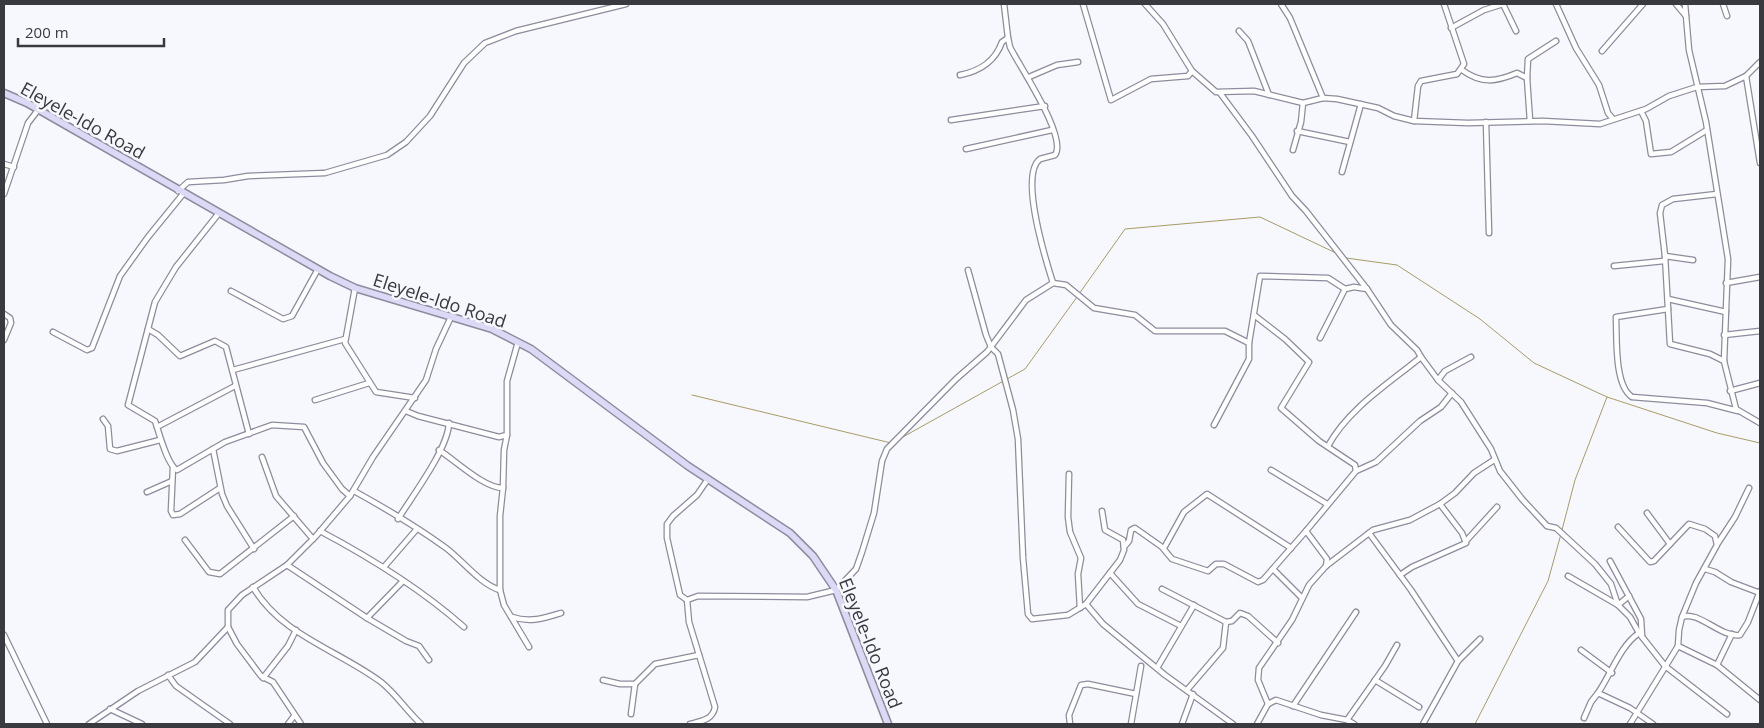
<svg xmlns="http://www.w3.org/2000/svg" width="1764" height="728" font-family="'Open Sans',sans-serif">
<rect width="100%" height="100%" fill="#f7f7fe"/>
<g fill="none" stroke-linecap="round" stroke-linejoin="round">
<g stroke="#a79d64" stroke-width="1">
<polyline points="1346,258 1397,265 1480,319 1534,363 1607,397 1717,433 1760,443"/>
<polyline points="1079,294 1125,229 1260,217 1338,254"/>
<polyline points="692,395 891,443"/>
<polyline points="901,438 1025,369 1077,297"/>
<polyline points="1562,530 1575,480 1607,397"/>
<polyline points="1475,724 1548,581 1561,534"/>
</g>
<g stroke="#8c8c9d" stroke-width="7">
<g id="street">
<path d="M1004 4 1008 38 1010 47C1019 66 1068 137 1055 155L1040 159C1019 175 1046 261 1053 283"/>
<polyline points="1083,4 1111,100 1151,79 1188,76 1192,71"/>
<polyline points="1145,4 1163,24 1192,71 1216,92 1254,91 1303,103 1323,98 1337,99 1378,108 1394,116 1414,121 1468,123 1543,121 1600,124 1646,109 1669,96 1697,87 1725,86 1746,76 1760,163"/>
<polyline points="1281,4 1290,18 1323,98"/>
<polyline points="1503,4 1516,31"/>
<polyline points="1556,4 1576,48 1599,85 1608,113 1613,119"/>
<polyline points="1676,4 1686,16"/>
<polyline points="1685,4 1689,50 1706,122 1728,259 1724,361 1736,409 1760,423"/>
<polyline points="1723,4 1727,16"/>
<polyline points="1451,28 1484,10 1503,4"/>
<polyline points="1239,31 1248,41 1269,95"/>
<polyline points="1602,51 1643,4"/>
<path d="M1462 70C1481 84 1496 82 1517 73L1527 78"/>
<path d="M960 75C980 71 995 62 1002 42L1008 38"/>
<polyline points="1746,76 1760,62"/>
<polyline points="1029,77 1057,65 1078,62"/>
<polyline points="1220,93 1252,136 1292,196 1306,211 1367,289 1391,325 1417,350 1421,357"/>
<polyline points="1641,111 1646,121 1651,154 1671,152 1707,130"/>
<polyline points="951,120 1045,106"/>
<polyline points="1414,121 1418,86 1421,81 1457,74 1464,64 1444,4"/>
<polyline points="1530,121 1527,78 1528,59 1556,41"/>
<polyline points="1486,122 1489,233"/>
<polyline points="1297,131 1350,142"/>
<polyline points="966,149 1052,130"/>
<polyline points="1293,150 1301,122 1303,103"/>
<polyline points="4,164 14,167"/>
<polyline points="1342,172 1361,104"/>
<polyline points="178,191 188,182 224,180 248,176 325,173 387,155 406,142 430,116 464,63 485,43 516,31 626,4"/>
<polyline points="4,194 28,123 38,110"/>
<path d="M219 213 176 267 155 302 128 405 155 421C159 432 167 465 177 470L225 442 272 425 304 427 323 463 342 489 350 496"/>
<polyline points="1665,256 1660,213 1662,205 1673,199 1717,194"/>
<polyline points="1693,260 1665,256 1670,344 1710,354 1724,361"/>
<polyline points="1614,266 1664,261"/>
<polyline points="968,270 986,335 991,347 998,354 1013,410 1018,439 1023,558 1028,614 1032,619 1068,615 1086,604 1120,560 1124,550 1123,540 1105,530 1102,511"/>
<polyline points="1726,283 1760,277"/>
<polyline points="355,288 345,343 376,392 415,398"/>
<polyline points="231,291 283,319 292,316 318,269"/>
<polyline points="1668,299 1726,312"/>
<path d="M1668 309 1616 317C1617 338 1614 385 1632 397L1707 403 1738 411"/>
<polyline points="4,314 10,318 11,323 4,340"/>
<polyline points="1254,315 1285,339 1309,362 1281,408 1319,441 1355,465 1356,471"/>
<polyline points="148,329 158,335 180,356 215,341 226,347 249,434"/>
<polyline points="53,332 87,350 92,348 120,276 148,237 183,194"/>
<polyline points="1724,335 1760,331"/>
<polyline points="1320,338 1345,289 1354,287 1367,289"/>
<polyline points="233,370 345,339"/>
<polyline points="1438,380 1445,371 1471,357"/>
<polyline points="1730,391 1760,383"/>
<polyline points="315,400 369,383"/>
<polyline points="406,411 418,416 499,437 507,435 507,381 518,342"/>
<polyline points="103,419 108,426 110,449 117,451 160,440"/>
<polyline points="1214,425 1249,359 1249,343 1260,276 1328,278 1345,289"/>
<polyline points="157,427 235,386"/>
<path d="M1328 446C1348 409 1388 384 1421 357L1438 380 1461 402 1491 449 1500 471 1522 499 1547 526 1556 528 1595 564 1611 584 1618 605 1629 596"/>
<polyline points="213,449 222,494 227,506 254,549"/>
<path d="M439 450C456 461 484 488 503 488L504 450 507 435"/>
<polyline points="262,457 276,496 313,539"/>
<polyline points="173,467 171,511 173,515 180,514 220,488"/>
<polyline points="1271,470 1327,504"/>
<polyline points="1069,474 1068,517 1070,532 1081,558 1078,574 1080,608"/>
<polyline points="503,488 500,516 500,590 504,605 529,647"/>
<path d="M354 491C385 508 417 527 446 548 462 560 481 585 500 590"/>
<polyline points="147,492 172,481"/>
<polyline points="1647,513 1670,544"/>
<path d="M398 519C413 495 448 449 449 423"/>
<polyline points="1618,527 1650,562 1654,561 1689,524 1705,529 1715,536 1717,545 1696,583 1682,617"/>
<path d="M320 531C371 558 421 589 464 627"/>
<polyline points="1369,533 1411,590 1458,661"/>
<polyline points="185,540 209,572 220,574 294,516"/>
<polyline points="1466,541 1497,507"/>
<polyline points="1718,543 1735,517 1749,488"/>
<polyline points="1124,547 1129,541 1131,530 1135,528 1162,547 1172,559 1208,571 1216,564 1224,564 1258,582 1263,580 1306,531"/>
<polyline points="1164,548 1184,512 1207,494 1291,548"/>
<polyline points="1610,561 1641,619 1642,636"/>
<polyline points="287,565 367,618 406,641 419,646 429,660"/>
<polyline points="1326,566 1327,559 1306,531 1356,471 1376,462 1420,421 1441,407 1452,393"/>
<polyline points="384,567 416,530"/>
<polyline points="1273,569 1302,598"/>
<polyline points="1705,569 1715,572 1731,582 1760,593"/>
<polyline points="1110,573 1138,604 1181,626"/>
<polyline points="1400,575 1412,567 1466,543 1462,533 1440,504"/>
<polyline points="1568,576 1618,605 1630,617 1639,633 1665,666 1727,714"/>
<path d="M253 587C281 635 338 650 381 682 396 694 407 711 421 724"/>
<polyline points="1162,589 1226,622 1232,621 1240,613 1248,616 1278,643"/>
<polyline points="687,600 698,596 807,597 836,590 856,569 862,552 874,513 882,461 887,449 956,379 987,352 1026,300 1053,283 1066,285 1094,308 1135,315 1155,331 1225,331 1249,343"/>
<path d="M687 600 689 622 715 707C713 720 701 721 690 724"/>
<polyline points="687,600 680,595 667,538 667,524 673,516 697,495 708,479"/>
<polyline points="1086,604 1103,624 1165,675 1233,724"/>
<path d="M512 617C530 623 545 618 561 613"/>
<polyline points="367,618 403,581"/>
<polyline points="4,635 47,724"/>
<polyline points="1678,646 1717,665 1760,700"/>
<polyline points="1581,650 1612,673"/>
<polyline points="1717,665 1732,634"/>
<polyline points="1157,668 1194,605"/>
<polyline points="168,675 176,686 230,724"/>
<polyline points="263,678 288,646 296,630"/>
<polyline points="603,680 620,684 635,684"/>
<polyline points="1375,680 1419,707"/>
<polyline points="1187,690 1223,648 1226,622"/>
<path d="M1598 693C1611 674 1620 646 1639 633"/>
<polyline points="1268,704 1276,700 1321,715 1347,720 1354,724"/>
<polyline points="1293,706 1356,612"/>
<polyline points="110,709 142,724"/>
<polyline points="631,714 635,684 655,664 699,655"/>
<polyline points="1584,718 1591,702 1598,693 1630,708 1653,724"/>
<polyline points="1347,720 1385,666 1397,645"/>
<polyline points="89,724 138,691 195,662 228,627"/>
<polyline points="288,724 294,716"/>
<polyline points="301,724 273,682 261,676 237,644 228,627 228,610 242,595 287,565 316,536 350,496 373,457 426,380 436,349 451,317"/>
<polyline points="1070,724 1069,715 1081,685 1088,684 1136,694"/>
<polyline points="1131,724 1141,666"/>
<polyline points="1182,724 1193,694"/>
<polyline points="1257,724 1268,704 1258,680 1259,668 1292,620 1309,585 1326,566 1373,530 1410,520 1440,504 1455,493 1474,473 1494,460"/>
<polyline points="1423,724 1458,661 1480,639"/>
<path d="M1630 724 1678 646 1679 630 1682 617C1698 610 1721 638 1740 635L1748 622 1760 591"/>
</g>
</g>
<g stroke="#8c8c9d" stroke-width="9">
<polyline id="secondary" points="4,93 27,103 330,276 355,288 492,329 531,349 688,466 790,533 813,556 836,590 888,724"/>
</g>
<use href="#street" stroke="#fff" stroke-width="4.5"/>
<use href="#secondary" stroke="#dcd9f6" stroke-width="6"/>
</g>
<g text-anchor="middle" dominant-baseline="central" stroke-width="5" stroke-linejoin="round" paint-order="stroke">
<g font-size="18" fill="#393940" stroke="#f7f7fe">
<text transform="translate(83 120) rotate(29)">Eleyele-Ido Road</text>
<text transform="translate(440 300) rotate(18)">Eleyele-Ido Road</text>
<text transform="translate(871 643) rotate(68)">Eleyele-Ido Road</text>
</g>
</g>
<rect width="1764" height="728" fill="none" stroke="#393940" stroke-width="10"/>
<path d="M18 38v8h146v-8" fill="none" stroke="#393940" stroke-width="2.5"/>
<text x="25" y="38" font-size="15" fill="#393940" stroke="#f7f7fe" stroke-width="4" paint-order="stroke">200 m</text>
</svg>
